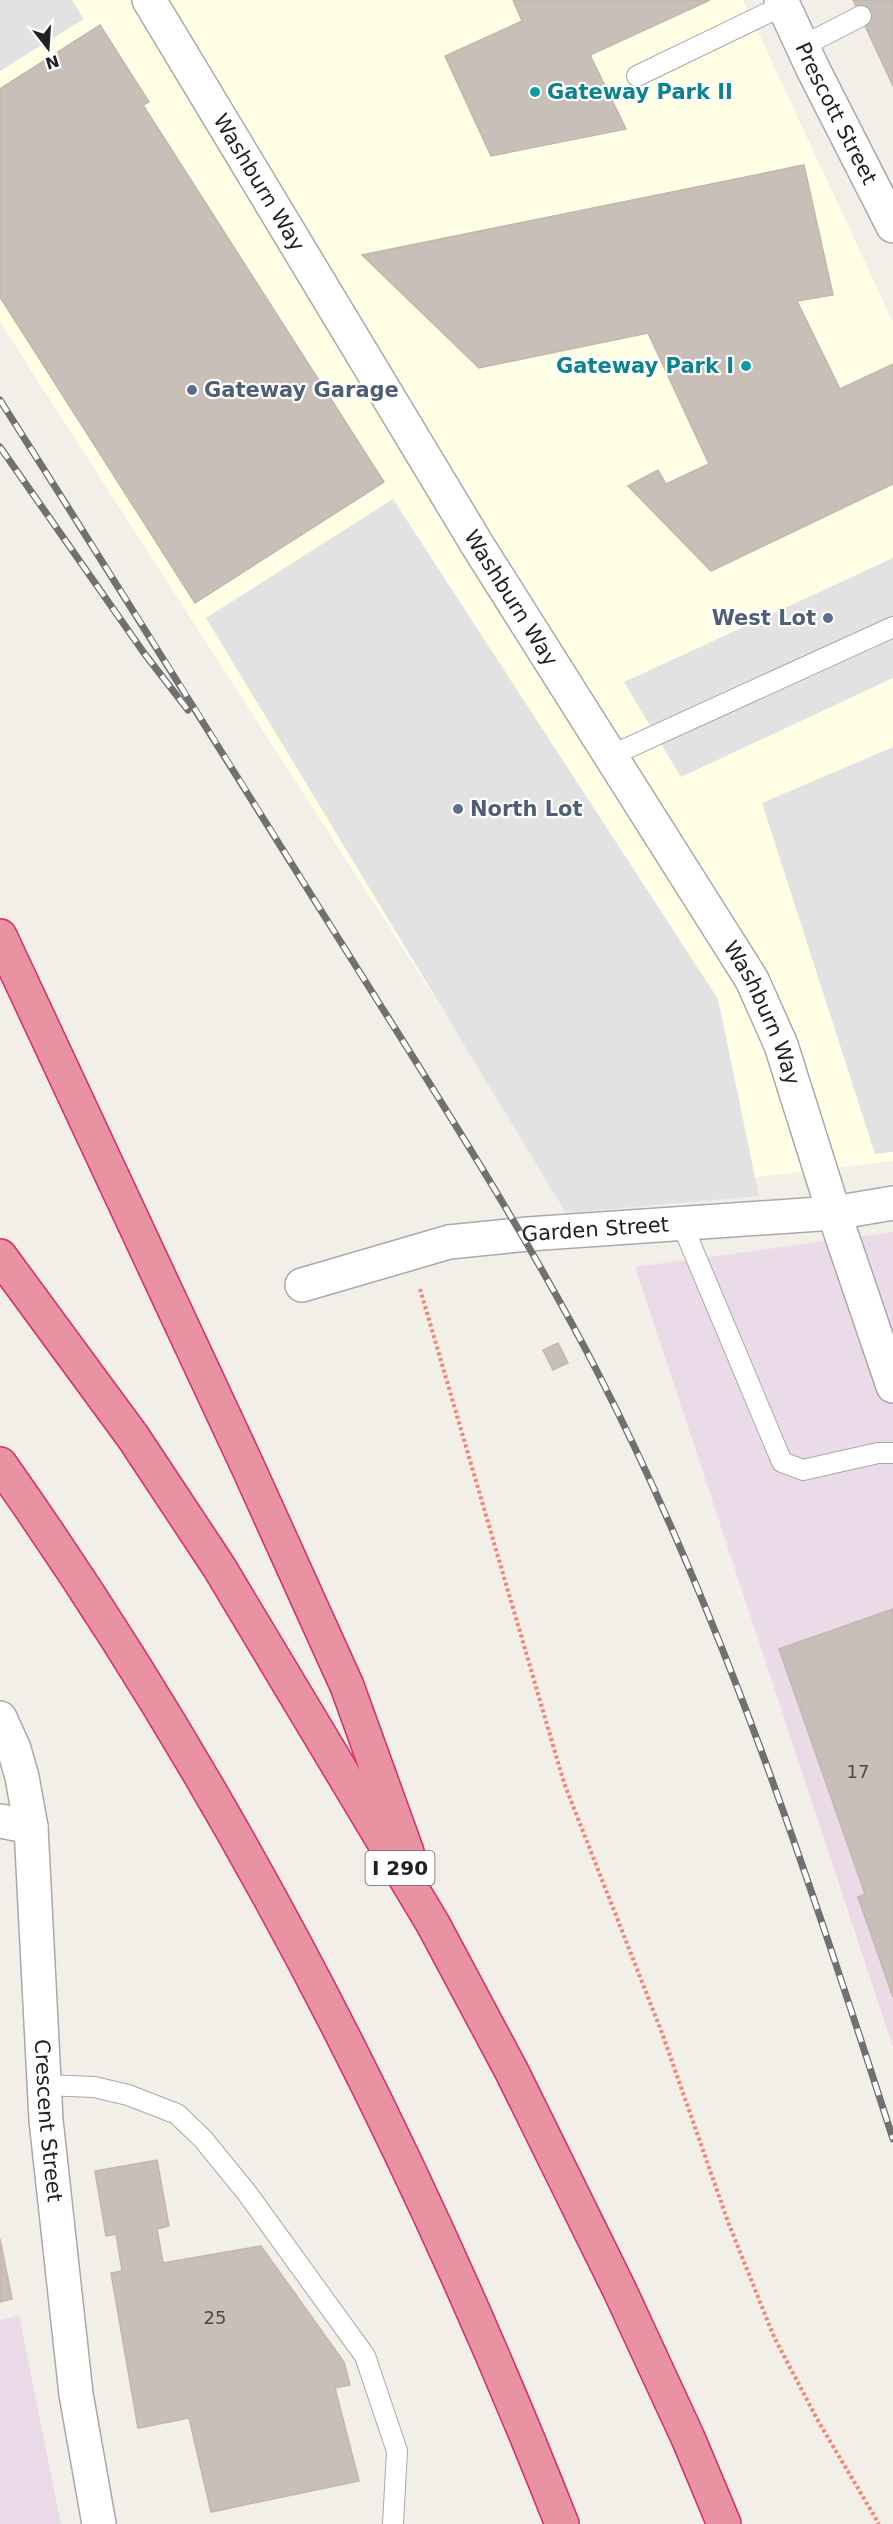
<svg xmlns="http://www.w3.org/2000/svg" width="893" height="2524" font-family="'DejaVu Sans',sans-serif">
<rect width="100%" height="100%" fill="#f2efe9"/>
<g fill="#ebdbe8">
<polygon points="893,1232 893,2047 635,1267"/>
<polygon points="19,2315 61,2524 0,2524 0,2320"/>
</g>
<polygon fill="#ffffe5" points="0,0 743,0 893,322 893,1161 565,1200 0,322"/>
<g fill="#e2e2e2">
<polygon points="0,0 72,0 84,19 0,71"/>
<polygon points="393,499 718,999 759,1196 566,1213 206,618"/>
<polygon points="893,558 893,678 681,777 624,682"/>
<polygon points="893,747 893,1152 875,1154 762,803"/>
</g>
<g fill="#c7bfb8" stroke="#c4b6ab" stroke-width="1.5">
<polygon points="513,0 710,0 590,55 626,129 491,156 445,56 522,21"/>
<polygon points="853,0 893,0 893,86"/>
<polygon points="100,25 149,102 143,105 384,482 195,603 0,297 0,89"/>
<polygon points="804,165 833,295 797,301 840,389 893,364 893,484 711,571 628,486 658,470 666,484 709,464 648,333 479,368 362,255"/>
<polygon points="558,1343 568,1363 553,1370 543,1350"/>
<polygon points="893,1609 893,1997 858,1897 865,1894 779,1649"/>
<polygon points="157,2160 169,2226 157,2229 163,2263 261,2246 344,2362 350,2385 335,2388 359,2481 211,2512 189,2418 138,2428 111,2273 122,2271 116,2234 106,2236 95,2171"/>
<polygon points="0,2239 12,2299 0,2302"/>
</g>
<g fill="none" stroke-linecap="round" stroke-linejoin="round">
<g stroke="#a9a9a9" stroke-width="22">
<g id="service">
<polyline points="803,46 861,16"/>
<polyline points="637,76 784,5"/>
<polyline points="610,756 893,627"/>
<polyline points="682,1224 782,1462 803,1470 878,1453 893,1453"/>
<polyline points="44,2085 94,2087 128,2095 177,2114 203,2139 247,2193 365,2356 397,2451 393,2524"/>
</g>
</g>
<g stroke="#a9a9a9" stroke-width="36">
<g id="minor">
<path id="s1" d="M149 0 478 546 752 980 781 1045 834 1213 893 1386"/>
<path id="s2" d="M302 1285 449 1242 528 1234 834 1213 893 1203"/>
<path id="s3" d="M0 1718 14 1749 22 1777 31 1827 46 2120 76 2394 99 2524"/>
<polyline points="0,1821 31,1827"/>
</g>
</g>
<g stroke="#a9a9a9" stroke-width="36">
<g id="tertiary">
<path id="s4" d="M781 0 813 69 893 226"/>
</g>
</g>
<g stroke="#dc2a67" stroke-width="36">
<g id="motorway">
<polyline points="0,936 247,1465 347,1686 407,1852"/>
<polyline points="0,1256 133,1437 219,1567 433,1924 512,2072 620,2291 688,2438 724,2524"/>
<path d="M0 1464C231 1791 415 2152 562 2524"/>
</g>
</g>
<polyline stroke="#fa8072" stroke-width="4" stroke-dasharray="3 3" stroke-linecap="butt" points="420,1289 564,1783 662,2033 728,2222 774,2337 817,2419 879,2524"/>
<use href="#service" stroke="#fff" stroke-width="20"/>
<use href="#minor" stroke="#fff" stroke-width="33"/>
<use href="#tertiary" stroke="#fff" stroke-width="33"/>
<use href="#motorway" stroke="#e892a2" stroke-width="33"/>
<g stroke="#707070" stroke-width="7">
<g id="rail">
<path d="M0 400C120 589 239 779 357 968 441 1102 527 1235 599 1375 724 1619 809 1879 893 2139"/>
<polyline points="0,447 144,653 188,710"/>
</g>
</g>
<use href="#rail" stroke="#fff" stroke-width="4.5" stroke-dasharray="14" stroke-linecap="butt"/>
</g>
<g fill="#0f9aa8" stroke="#fff" stroke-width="2">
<circle cx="535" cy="92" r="6"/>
<circle cx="746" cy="366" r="6"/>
</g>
<g fill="#5c6f8a" stroke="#fff" stroke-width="2">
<circle cx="192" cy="390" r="6"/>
<circle cx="828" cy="618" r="6"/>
<circle cx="458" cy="809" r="6"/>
</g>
<g text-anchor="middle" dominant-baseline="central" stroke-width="4.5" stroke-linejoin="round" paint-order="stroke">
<g font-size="18" fill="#4b4948">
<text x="858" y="1771">17</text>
<text x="215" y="2317">25</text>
</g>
<rect fill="#fff" stroke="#646464" stroke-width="1.5" x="365.5" y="1851" width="69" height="34" rx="4.5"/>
<g font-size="20" font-weight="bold" fill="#222">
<text x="400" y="1868">I 290</text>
</g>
<g font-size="21" font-weight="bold" fill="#0d838f" stroke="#fff" text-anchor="start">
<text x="547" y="92">Gateway Park II</text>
<text x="734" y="366" text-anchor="end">Gateway Park I</text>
</g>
<g font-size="21" fill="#222" stroke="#fff">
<text stroke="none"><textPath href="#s4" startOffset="126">Prescott Street</textPath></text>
<text stroke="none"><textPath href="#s1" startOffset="213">Washburn Way</textPath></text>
<text stroke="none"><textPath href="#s1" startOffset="699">Washburn Way</textPath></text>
<text stroke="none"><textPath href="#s1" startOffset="1185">Washburn Way</textPath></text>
<text stroke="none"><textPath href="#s2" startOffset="300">Garden Street</textPath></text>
<text stroke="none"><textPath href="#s3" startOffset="408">Crescent Street</textPath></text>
</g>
<g font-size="21" font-weight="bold" fill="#4e5e75" stroke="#fff" text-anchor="start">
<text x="204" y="390">Gateway Garage</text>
<text x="816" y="618" text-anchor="end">West Lot</text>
<text x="470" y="809">North Lot</text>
</g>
</g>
<g transform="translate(48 48) rotate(163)" stroke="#ffffff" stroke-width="4.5" paint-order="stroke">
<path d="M0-4.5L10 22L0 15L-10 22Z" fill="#222222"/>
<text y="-9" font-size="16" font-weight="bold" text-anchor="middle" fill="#222222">N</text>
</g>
</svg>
